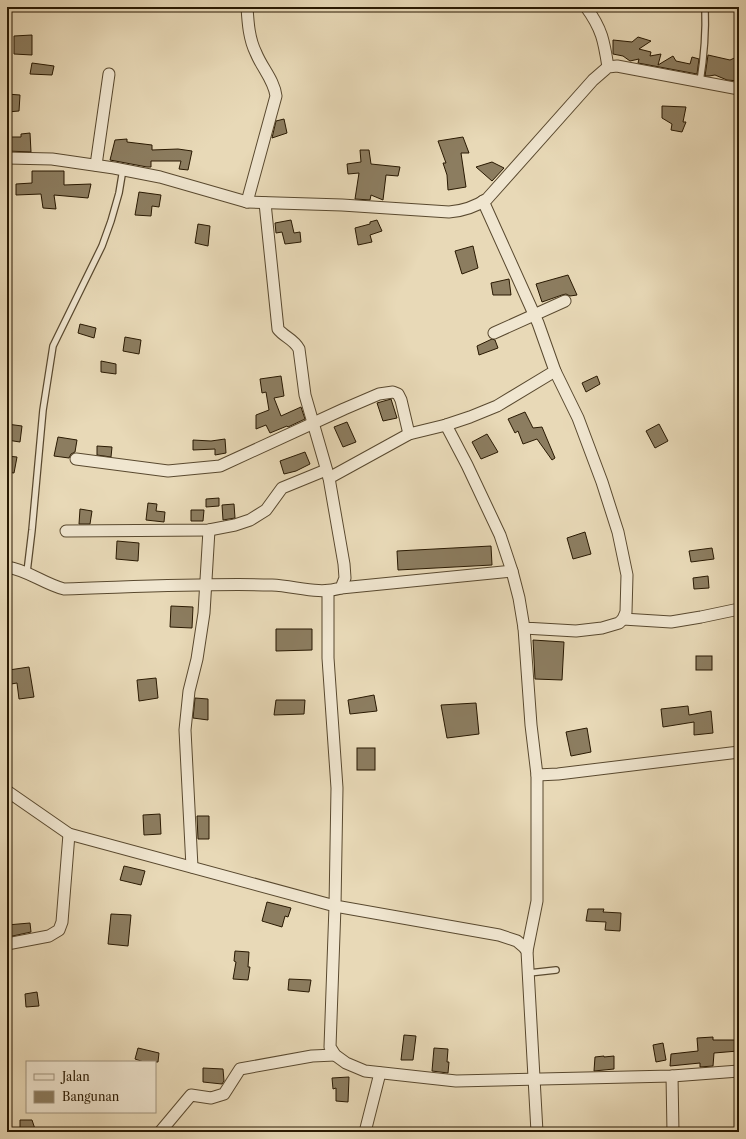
<svg xmlns="http://www.w3.org/2000/svg" width="746" height="1139" font-family="'Libre Caslon Text',serif">
<rect width="100%" height="100%" fill="#e8d9b7"/>
<filter id="stains"><feTurbulence type="fractalNoise" baseFrequency=".005" numOctaves="4"/><feColorMatrix values="0 0 0 0 .2 0 0 0 0 .09 0 0 0 0 .02 0 0 0 .5 -.17"/></filter>
<radialGradient id="worn" r=".72"><stop offset=".6" stop-color="#630" stop-opacity="0"/><stop offset="1" stop-color="#630" stop-opacity=".3"/></radialGradient>
<g fill="#8c7d60" stroke="#291902">
<polygon points="32,35 32,55 14,54 14,36"/>
<polygon points="638,37 651,41 639,49 651,52 650,56 661,54 658,65 673,56 676,61 690,64 692,57 699,59 697,74 638,63 639,59 630,61 623,56 613,54 613,40 632,42"/>
<polygon points="708,55 730,60 739,56 739,81 727,80 715,75 709,76 705,76"/>
<polygon points="32,63 54,66 52,75 30,74"/>
<polygon points="7,94 20,95 19,111 7,112"/>
<polygon points="662,106 686,107 683,122 686,122 682,132 671,130 672,124 662,118"/>
<polygon points="284,119 287,133 272,138 276,121"/>
<polygon points="30,133 31,152 7,151 7,137 21,137 21,134"/>
<polygon points="463,137 469,153 461,153 466,187 448,190 447,175 443,163 446,163 438,141"/>
<polygon points="127,139 127,142 152,145 152,150 178,149 192,151 188,170 179,169 181,161 151,161 151,167 147,167 110,160 115,140"/>
<polygon points="360,150 369,150 371,164 400,167 398,176 386,175 383,200 371,195 370,200 355,199 359,173 348,174 347,164 361,162"/>
<polygon points="492,162 504,168 492,181 476,167"/>
<polygon points="32,171 64,171 64,185 91,184 88,198 54,195 56,209 43,208 41,194 16,195 16,184 32,183"/>
<polygon points="139,192 161,195 159,207 152,206 151,216 135,215"/>
<polygon points="291,220 294,233 300,232 301,242 285,244 282,232 276,233 275,223"/>
<polygon points="377,220 382,231 370,235 372,242 358,245 355,228 370,224 370,222"/>
<polygon points="198,224 210,226 208,246 195,243"/>
<polygon points="473,246 478,268 462,274 455,251"/>
<polygon points="568,275 577,295 570,296 566,294 562,295 542,302 536,284"/>
<polygon points="509,279 511,295 493,295 491,283"/>
<polygon points="80,324 96,328 94,338 78,333"/>
<polygon points="125,337 141,340 139,354 123,351"/>
<polygon points="492,339 495,340 498,348 479,355 477,346"/>
<polygon points="101,361 116,364 116,374 101,372"/>
<polygon points="281,376 284,396 274,398 281,416 301,407 305,419 288,427 287,426 270,433 266,425 256,429 256,415 269,410 266,392 262,393 260,379"/>
<polygon points="597,376 600,384 586,392 582,383"/>
<polygon points="391,399 397,418 383,421 377,403"/>
<polygon points="525,412 533,428 542,427 555,458 552,460 537,439 523,444 518,431 515,433 508,419"/>
<polygon points="347,422 356,442 343,447 334,427"/>
<polygon points="7,424 22,426 20,442 7,440"/>
<polygon points="659,424 668,441 655,448 646,431"/>
<polygon points="487,434 498,452 481,459 472,442"/>
<polygon points="58,437 77,440 75,452 71,454 69,458 54,456"/>
<polygon points="225,439 226,453 215,455 215,449 193,450 193,440 211,441"/>
<polygon points="97,446 112,447 111,457 97,455"/>
<polygon points="305,452 310,464 296,471 284,474 280,461"/>
<polygon points="7,456 17,457 14,473 7,472"/>
<polygon points="219,498 219,506 206,507 206,499"/>
<polygon points="148,503 157,504 156,511 165,512 164,522 146,520"/>
<polygon points="234,504 235,518 223,520 222,505"/>
<polygon points="80,509 92,511 90,524 79,524"/>
<polygon points="191,510 204,510 203,521 191,521"/>
<polygon points="585,532 591,554 573,559 567,538"/>
<polygon points="117,541 139,543 138,561 116,559"/>
<polygon points="491,546 492,565 398,570 397,551"/>
<polygon points="712,548 714,559 691,562 689,551"/>
<polygon points="708,576 709,588 694,589 693,578"/>
<polygon points="171,606 193,607 192,628 170,627"/>
<polygon points="276,629 312,629 312,650 276,651"/>
<polygon points="533,640 564,642 562,680 535,679"/>
<rect x="696" y="656" width="16" height="14"/>
<polygon points="29,667 34,697 19,699 17,683 11,684 9,670"/>
<polygon points="156,678 158,698 139,701 137,680"/>
<polygon points="374,695 377,711 350,714 348,700"/>
<polygon points="195,698 208,699 208,720 193,718"/>
<polygon points="276,700 305,700 304,714 274,715"/>
<polygon points="476,703 479,734 447,738 441,705"/>
<polygon points="688,706 689,715 711,711 713,733 694,735 694,722 663,727 661,709"/>
<polygon points="587,728 591,752 571,756 566,732"/>
<rect x="357" y="748" width="18" height="22"/>
<polygon points="160,814 161,834 144,835 143,815"/>
<polygon points="197,816 209,816 209,839 198,839"/>
<polygon points="124,866 145,871 141,885 120,880"/>
<polygon points="267,902 291,908 288,917 285,916 282,927 262,921"/>
<polygon points="588,909 604,909 603,912 621,913 620,931 605,930 606,922 586,921"/>
<polygon points="111,914 131,915 128,946 108,944"/>
<polygon points="30,923 31,932 8,937 7,925"/>
<polygon points="235,951 249,952 248,967 250,967 248,980 233,979 236,962 234,961"/>
<polygon points="289,979 311,980 309,992 288,990"/>
<polygon points="37,992 39,1006 26,1007 25,994"/>
<polygon points="404,1035 416,1036 413,1060 401,1060"/>
<polygon points="713,1037 713,1040 738,1040 738,1051 714,1053 713,1066 700,1067 700,1063 670,1066 671,1054 698,1051 697,1038"/>
<polygon points="663,1043 666,1060 656,1062 653,1045"/>
<polygon points="138,1048 159,1053 158,1062 144,1062 135,1059"/>
<polygon points="434,1048 448,1049 447,1062 449,1062 448,1073 432,1071"/>
<polygon points="604,1056 604,1057 614,1056 614,1069 594,1071 595,1057"/>
<polygon points="203,1068 223,1069 224,1081 222,1084 203,1082"/>
<polygon points="349,1077 348,1102 336,1101 336,1088 333,1089 332,1078"/>
<polygon points="20,1120 32,1120 36,1132 20,1132"/>
</g>
<g fill="none" stroke-linecap="round" stroke-linejoin="round">
<g stroke="#59492f" stroke-width="8">
<g id="lane">
<path d="M700 82C704 57 706 32 705 7"/>
<polyline points="27,572 32,530 43,410 53,346 102,246 111,221 119,193 123,169"/>
<polyline points="529,973 556,970"/>
</g>
</g>
<g stroke="#59492f" stroke-width="13">
<g id="street">
<path d="M586 7C602 29 604 41 608 67"/>
<path d="M7 158 52 159 114 168 160 177 247 202 342 205 449 212C463 211 475 207 487 199L593 80 608 67 617 66 739 89"/>
<polyline points="96,165 109,74"/>
<path d="M247 202 276 96C274 80 262 68 256 53 249 39 248 23 247 7"/>
<polyline points="494,333 565,301"/>
<polyline points="446,425 467,465 500,535 512,571 519,598 524,628 576,631 602,628 619,623 623,619 626,612 627,575 618,532 602,482 578,418 555,371"/>
<polyline points="76,459 168,471 220,466 344,409 379,394 393,392 398,394 401,400 409,434"/>
<polyline points="329,478 409,434 446,425 470,417 497,406 555,371 538,323 483,201"/>
<polyline points="66,531 209,530 235,525 250,520 266,510 282,488 326,470"/>
<path d="M7 567C28 570 44 584 64 589 133 587 203 583 272 585 296 586 318 595 341 588L345 578 344 564 329 478 305 395 299 349C294 339 284 337 278 329L265 203"/>
<polyline points="341,588 512,571"/>
<polyline points="328,591 328,658 337,788 335,906 499,935 517,941 524,947 527,951 537,1132"/>
<polyline points="623,619 671,622 701,617 739,609"/>
<polyline points="524,628 531,725 537,775 558,774 739,752"/>
<polyline points="7,791 69,834 335,906 330,1047 335,1055 346,1063 365,1071 456,1081 672,1076 739,1071"/>
<polyline points="192,867 185,730 189,691 197,659 204,613 209,530"/>
<polyline points="7,944 49,936 59,930 62,922 69,834"/>
<polyline points="527,951 537,901 537,775"/>
<polyline points="672,1076 673,1132"/>
<polyline points="160,1132 191,1095 211,1098 224,1094 240,1069 312,1056 335,1055"/>
<polyline points="365,1132 380,1073"/>
</g>
</g>
<use href="#lane" stroke="#f0e6d0" stroke-width="5.5"/>
<use href="#street" stroke="#f0e6d0" stroke-width="11"/>
</g>
<rect width="746" height="1139" fill="none" stroke="#e8d9b7" stroke-width="24"/>
<rect x="8" y="8" width="730" height="1123" fill="none" stroke="#291902" stroke-width="2"/>
<rect x="12" y="12" width="722" height="1115" fill="none" stroke="#291902"/>
<rect x="26" y="1061" width="130" height="52" fill="#f0e6d0" stroke="#a0947e"/>
<rect x="34" y="1074" width="20" height="6" fill="#f0e6d0" stroke="#a0947e"/>
<text x="62" y="1081" font-size="12" fill="#291902">Jalan</text>
<rect x="34" y="1091" width="20" height="12" fill="#8c7d60" stroke="#a0947e"/>
<text x="62" y="1101" font-size="12" fill="#291902">Bangunan</text>
<rect width="100%" height="100%" filter="url(#stains)"/>
<rect width="100%" height="100%" fill="url(#worn)"/>
</svg>
